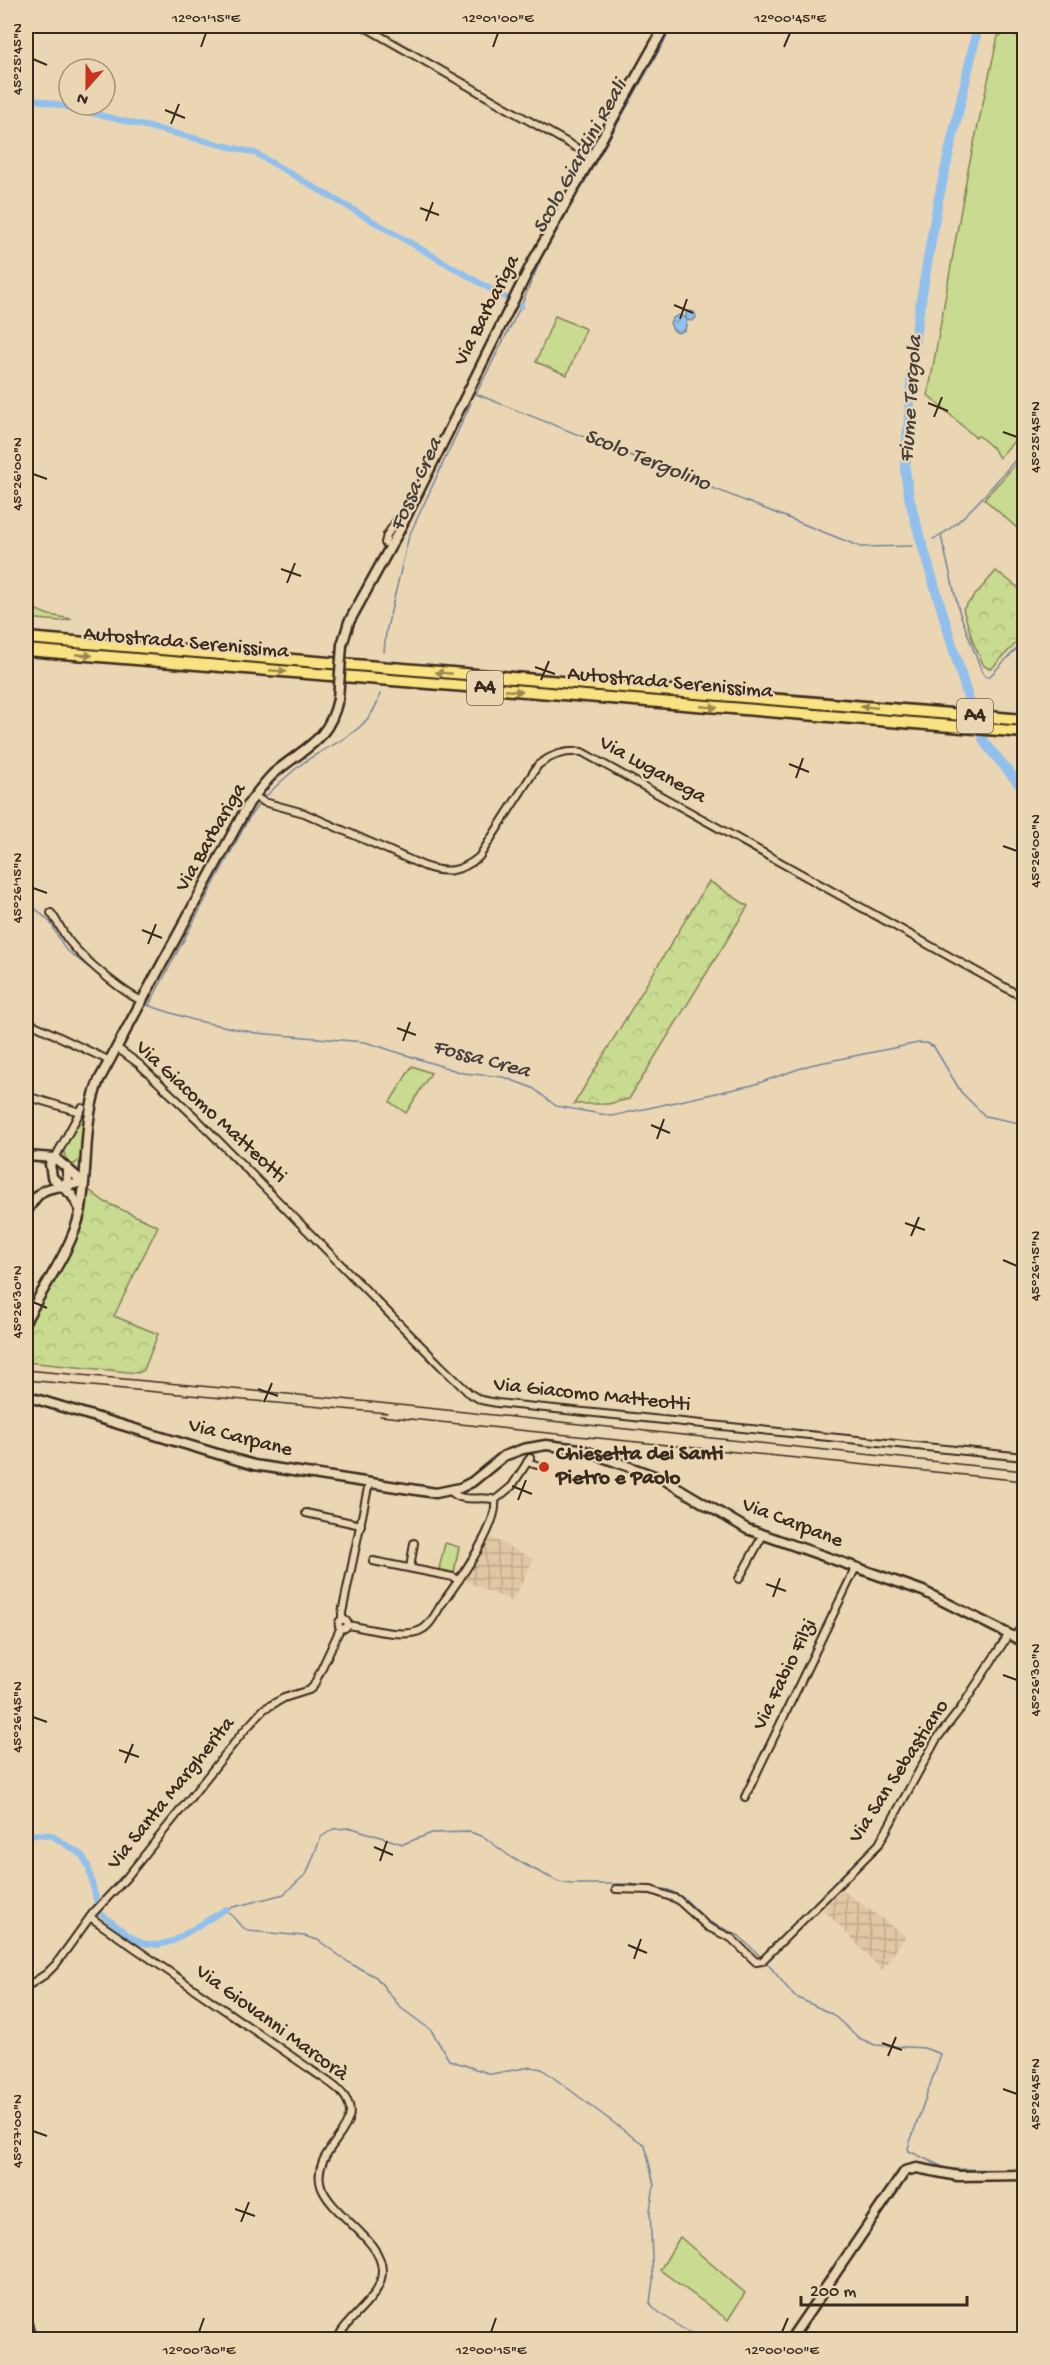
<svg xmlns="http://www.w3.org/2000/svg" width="1050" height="2365" font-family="'Gochi Hand',sans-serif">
<defs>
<pattern id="industrial-grid" width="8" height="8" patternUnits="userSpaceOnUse" patternTransform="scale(1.5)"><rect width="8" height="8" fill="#e1c7a3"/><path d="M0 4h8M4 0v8" fill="none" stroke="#c2ab8c"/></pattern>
<pattern id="forest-crowns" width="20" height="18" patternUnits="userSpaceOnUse" patternTransform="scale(1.5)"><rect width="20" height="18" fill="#c8db90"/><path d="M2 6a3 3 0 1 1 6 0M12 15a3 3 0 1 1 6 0" fill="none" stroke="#adbc7c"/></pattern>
<pattern id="water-ripples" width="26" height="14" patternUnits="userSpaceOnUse" patternTransform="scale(1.5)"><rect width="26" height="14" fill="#92c0ec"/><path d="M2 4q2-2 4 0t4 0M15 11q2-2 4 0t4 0" fill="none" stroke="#789cbf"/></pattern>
</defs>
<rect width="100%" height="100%" fill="#ebd6b4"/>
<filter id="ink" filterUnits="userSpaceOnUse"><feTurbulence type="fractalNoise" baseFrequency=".0167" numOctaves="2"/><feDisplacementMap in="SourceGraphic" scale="12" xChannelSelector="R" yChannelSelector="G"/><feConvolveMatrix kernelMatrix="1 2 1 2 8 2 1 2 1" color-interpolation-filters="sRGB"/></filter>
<g filter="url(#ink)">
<g fill="url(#industrial-grid)">
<polygon points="488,1536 534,1559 512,1602 464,1580"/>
<polygon points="842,1890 906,1936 882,1970 823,1909"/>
</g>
<g fill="#c8db90" stroke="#828257" stroke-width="1.5">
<polygon points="1009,33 1024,40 1024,430 999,458 994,449 979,436 975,437 928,395 968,170 998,36"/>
<polygon points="555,316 586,329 567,375 536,362"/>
<polygon points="1024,455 1024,520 1017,528 984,499"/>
<polygon points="26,606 49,615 72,619 60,621 26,618"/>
<polygon points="412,1066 431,1073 406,1113 390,1102"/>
<polygon points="85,1110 80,1159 75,1164 68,1164 63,1150"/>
<polygon points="445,1543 459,1547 454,1573 439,1569"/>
<polygon points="680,2237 745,2293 728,2320 660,2270"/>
</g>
<g fill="url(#forest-crowns)" stroke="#828257" stroke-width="1.5">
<polygon points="996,571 1022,590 1024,588 1024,635 992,668 988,668 984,666 973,642 963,609"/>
<polygon points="709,881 748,906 629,1099 608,1104 574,1104"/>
<polygon points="89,1190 105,1202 158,1226 114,1316 158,1334 144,1370 138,1373 26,1362 26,1331 81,1229 86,1214"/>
</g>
<polygon fill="url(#water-ripples)" stroke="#6f849a" stroke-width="1.5" points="691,311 695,313 696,318 692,321 687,320 685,330 678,333 673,330 670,323 673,318 679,315 686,318 686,313"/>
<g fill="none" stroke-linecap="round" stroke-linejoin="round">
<g stroke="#6f849a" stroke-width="1.5">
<polyline points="673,26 541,259 521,306 476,394 861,547 912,546"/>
<polyline points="941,536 959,611 982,672 986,677 990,676 1024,641"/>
<path d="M933 539C960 528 1003 473 1024 450"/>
<polyline points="384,652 386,632 409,536 471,403"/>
<path d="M265 797C277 785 290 773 303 763 333 742 371 732 380 694"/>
<polyline points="26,900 50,922 65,949 132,1001"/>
<polyline points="147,1005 193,1020 256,1033 365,1042 463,1073 503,1077 533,1088 556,1106 612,1116 753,1085 810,1065 918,1043 927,1043 934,1047 961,1092 985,1116 1024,1124"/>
<polyline points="149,1005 249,818 258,805"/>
<polyline points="767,1963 794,1996 832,2014 859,2038 875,2045 924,2048 941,2054 908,2148 909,2151 947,2169 1024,2170"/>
<polyline points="699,2340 653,2308 650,2303 653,2280 650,2211 654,2185 645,2145 630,2135 542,2069 531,2067 491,2074 449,2060 431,2030 401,2008 376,1977 351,1964 318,1940 304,1936 248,1931 240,1925 226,1909 284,1894 307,1873 321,1837 333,1829 352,1828 403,1844 432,1833 470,1832 484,1837 512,1858 559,1882 571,1884 630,1884 669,1890 685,1899 708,1921 739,1936 761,1957"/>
</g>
<g stroke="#92c0ec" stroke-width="6">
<polyline points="26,97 255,153 506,298"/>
<polyline points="517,304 521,306"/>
<polyline points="26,1834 51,1835 82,1855 88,1866 99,1912 128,1935 142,1943 158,1945 173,1941 226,1909"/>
</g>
<polyline stroke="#92c0ec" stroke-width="10" points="978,26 938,201 925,276 914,343 905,469 909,497 919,534 969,701 985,743 1024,790"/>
<g stroke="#3b2a1e" stroke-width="10">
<g id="street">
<polyline points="363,26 591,156"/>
<polyline points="385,543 387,535 397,520 404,522"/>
<path d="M254 796 264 802 304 813 424 866C445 874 461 872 479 857L538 765C553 754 564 751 582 752L1024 998"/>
<path d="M51 913C57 921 61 929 66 937 79 956 121 991 142 1001"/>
<polyline points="26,1021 110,1061"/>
<polyline points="117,1048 139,1064 196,1118 441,1366 469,1393 481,1400 497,1403 1024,1457"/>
<polyline points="26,1096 80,1112"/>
<polyline points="55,1158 82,1108"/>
<polyline points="527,1462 537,1465"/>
<path d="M451 1491C462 1504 481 1495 495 1500L512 1486 530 1458"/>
<polyline points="306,1513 361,1525"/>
<polyline points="373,1561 453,1577 459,1580"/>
<polyline points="410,1568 414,1543"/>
<polyline points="739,1579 763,1535"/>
<circle cx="343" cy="1624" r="4.5"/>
<polyline points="342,1620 342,1613 369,1483"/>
<path d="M348 1625C366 1628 404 1639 421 1630 430 1626 436 1613 441 1605 457 1583 499 1526 495 1500"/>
<polyline points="1015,1637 1024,1622"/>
<polyline points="745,1797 856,1567"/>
<polyline points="616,1889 651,1890 677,1899 708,1927 731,1938 756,1962 762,1961 879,1844 936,1740 961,1708 1009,1634"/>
<path d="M90 1917 310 2069C319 2076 331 2082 340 2091 374 2125 309 2147 321 2186 331 2215 382 2239 382 2271 382 2299 347 2316 337 2340"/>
<polyline points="26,1987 46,1974 56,1964 93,1913 127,1877 243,1732 264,1709 284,1698 309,1690 313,1687 340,1629"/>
<polyline points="26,2316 33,2340"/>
</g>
</g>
<g stroke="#3b2a1e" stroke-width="13">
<g id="secondary">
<polyline points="342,645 349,622 399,531 532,263 665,26"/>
<polyline points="26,1156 55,1158 83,1182"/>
<polyline points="55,1158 50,1164 52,1177 61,1186 68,1181 67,1168"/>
<polyline points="64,1188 72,1195 80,1209"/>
<path d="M26 1213C44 1179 53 1191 83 1182"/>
<path d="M26 1320C44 1286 71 1250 80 1213 89 1169 82 1122 99 1080L249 803C257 793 264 783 273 774 303 748 329 742 338 699"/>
<polyline points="26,1396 254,1465 436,1493 460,1488 472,1482 504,1456 523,1449 546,1445 580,1449 663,1479 747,1529 923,1591 1024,1642"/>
<polyline points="790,2340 905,2171 917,2168 958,2176 1024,2175"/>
</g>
</g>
<g stroke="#3b2a1e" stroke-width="15">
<g id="highway">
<polyline points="26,638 1024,720"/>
<polyline points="26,650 1024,732"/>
</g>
</g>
<use href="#street" stroke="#ebd6b4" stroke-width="6"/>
<use href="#secondary" stroke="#ebd6b4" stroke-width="8"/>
<use href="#highway" stroke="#f8e281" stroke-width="10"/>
<g stroke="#3b2a1e" stroke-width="1.5">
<polyline points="26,1370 342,1399 1024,1471"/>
<polyline points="26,1380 387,1413"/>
<polyline points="380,1416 1024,1481"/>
</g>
<g stroke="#3b2a1e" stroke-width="13" stroke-linecap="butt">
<polyline id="secondary-bridge" points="338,699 342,645"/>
</g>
<use href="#secondary-bridge" stroke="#ebd6b4" stroke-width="8"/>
</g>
<defs><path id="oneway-solid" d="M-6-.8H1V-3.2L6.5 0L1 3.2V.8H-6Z" transform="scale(1.5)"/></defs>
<g fill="#9a8650">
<use href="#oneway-solid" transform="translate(84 655) rotate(5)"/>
<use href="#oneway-solid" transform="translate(278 671) rotate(5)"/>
<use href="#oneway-solid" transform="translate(444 673) rotate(-175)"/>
<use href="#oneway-solid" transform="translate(514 691) rotate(5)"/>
<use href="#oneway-solid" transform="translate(709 707) rotate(5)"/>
<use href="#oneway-solid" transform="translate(869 707) rotate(-175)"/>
</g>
</g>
<path fill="none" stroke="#3b2a1e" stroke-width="2" d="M201 47 206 33M493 47 498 33M784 47 790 33M33 59 47 65M165 110 185 118M171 124 179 104M420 208 439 215M426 221 433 202M674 305 693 313M680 319 687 299M928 403 948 411M934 417 942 397M1003 432 1017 437M33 474 47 479M281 569 301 576M287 583 295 563M535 667 555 674M541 680 549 661M789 764 809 772M796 778 803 758M1003 846 1017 851M33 888 47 893M142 930 162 938M148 944 156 924M397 1028 416 1035M403 1041 410 1022M651 1125 670 1133M657 1139 664 1119M905 1223 925 1230M911 1236 919 1217M1003 1260 1017 1266M33 1302 47 1308M258 1389 278 1396M264 1402 272 1383M512 1486 532 1494M518 1500 526 1480M766 1584 786 1591M773 1597 780 1578M1003 1675 1017 1680M33 1717 47 1722M119 1750 139 1757M125 1763 133 1744M374 1847 393 1855M380 1861 387 1841M628 1945 647 1953M634 1959 641 1939M882 2043 902 2050M888 2056 896 2037M1003 2089 1017 2094M33 2131 47 2136M235 2209 255 2216M241 2222 249 2202M199 2332 204 2318M491 2332 496 2318M782 2332 788 2318"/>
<circle fill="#c8321e" stroke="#ebd6b4" stroke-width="2" cx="544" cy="1467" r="6"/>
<g text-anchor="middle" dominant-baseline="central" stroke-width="4.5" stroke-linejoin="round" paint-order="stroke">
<g fill="#ebd6b4" stroke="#705e4b" stroke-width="1.5">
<rect x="467" y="671" width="36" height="34" rx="4.5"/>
<rect x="957" y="699" width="36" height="34" rx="4.5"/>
</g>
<g font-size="20" font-weight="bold" fill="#3b2a1e">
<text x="485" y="688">A4</text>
<text x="975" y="716">A4</text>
</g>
<g font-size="21" fill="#3b2a1e" stroke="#ebd6b4">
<text transform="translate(488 311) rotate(-63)">Via Barbariga</text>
<text transform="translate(186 644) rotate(5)">Autostrada Serenissima</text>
<text transform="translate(670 684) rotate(5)">Autostrada Serenissima</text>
<text transform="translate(652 771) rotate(29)">Via Luganega</text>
<text transform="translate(212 838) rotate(-60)">Via Barbariga</text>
<text transform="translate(210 1113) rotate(43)">Via Giacomo Matteotti</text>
<text transform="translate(592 1396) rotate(6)">Via Giacomo Matteotti</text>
<text transform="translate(240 1439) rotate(14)">Via Carpane</text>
<text transform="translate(792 1524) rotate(21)">Via Carpane</text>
<text transform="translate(786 1675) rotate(-64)">Via Fabio Filzi</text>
<text transform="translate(900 1772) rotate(-57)">Via San Sebastiano</text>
<text transform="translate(172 1794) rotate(-51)">Via Santa Margherita</text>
<text transform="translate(271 2024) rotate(36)">Via Giovanni Marcorà</text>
</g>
<g font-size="21" font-weight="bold" fill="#3b2a1e" stroke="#ebd6b4" text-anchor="start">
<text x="556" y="1455">Chiesetta dei Santi<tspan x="556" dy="24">Pietro e Paolo</tspan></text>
</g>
<g font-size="22" font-style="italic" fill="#48403d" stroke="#ebd6b4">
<text transform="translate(581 157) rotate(-61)">Scolo Giardini Reali</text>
<text transform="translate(912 399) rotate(-86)">Fiume Tergola</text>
<text transform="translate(647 461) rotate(22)">Scolo Tergolino</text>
<text transform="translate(417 485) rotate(-66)">Fossa Crea</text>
<text transform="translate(481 1060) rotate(15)">Fossa Crea</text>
</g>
</g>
<rect width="1050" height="2365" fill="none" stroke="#ebd6b4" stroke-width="66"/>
<g transform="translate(87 87) rotate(201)"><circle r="28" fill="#ebd6b4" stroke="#a59178" stroke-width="1.5"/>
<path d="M0-4.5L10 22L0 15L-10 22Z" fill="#c8321e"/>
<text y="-9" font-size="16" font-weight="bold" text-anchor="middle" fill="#3b2a1e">N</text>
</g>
<path d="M801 2296v9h166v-9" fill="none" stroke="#3b2a1e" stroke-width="3"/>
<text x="810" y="2296" font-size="18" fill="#3b2a1e" stroke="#ebd6b4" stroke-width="4.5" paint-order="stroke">200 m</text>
<rect x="33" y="33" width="984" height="2299" fill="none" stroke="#3b2a1e" stroke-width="2"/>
<g font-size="15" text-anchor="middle" fill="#3b2a1e">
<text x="206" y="22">12°01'15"E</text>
<text x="498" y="22">12°01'00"E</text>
<text x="790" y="22">12°00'45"E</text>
<text transform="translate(16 59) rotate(-90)" y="5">45°25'45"N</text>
<text transform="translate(1034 437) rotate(-90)" y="5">45°25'45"N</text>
<text transform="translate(16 474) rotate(-90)" y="5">45°26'00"N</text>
<text transform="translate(1034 851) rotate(-90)" y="5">45°26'00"N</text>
<text transform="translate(16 888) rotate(-90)" y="5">45°26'15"N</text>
<text transform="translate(1034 1266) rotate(-90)" y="5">45°26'15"N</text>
<text transform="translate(16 1302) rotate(-90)" y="5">45°26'30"N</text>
<text transform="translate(1034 1680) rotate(-90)" y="5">45°26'30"N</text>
<text transform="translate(16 1717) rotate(-90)" y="5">45°26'45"N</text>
<text transform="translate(1034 2094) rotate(-90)" y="5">45°26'45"N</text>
<text transform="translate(16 2131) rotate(-90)" y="5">45°27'00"N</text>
<text x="199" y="2354">12°00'30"E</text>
<text x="491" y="2354">12°00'15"E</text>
<text x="782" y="2354">12°00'00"E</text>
</g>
</svg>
